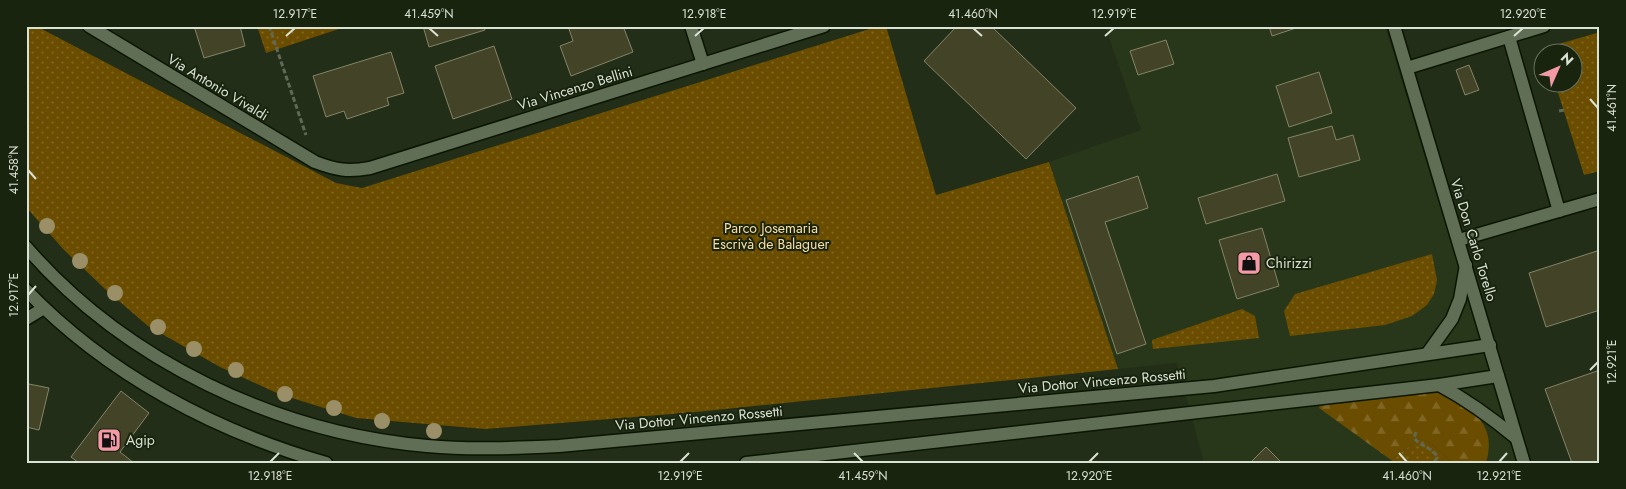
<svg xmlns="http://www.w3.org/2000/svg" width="1626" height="489" font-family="Jost,sans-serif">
<defs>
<pattern id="green-dots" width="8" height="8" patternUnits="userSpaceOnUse" patternTransform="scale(1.25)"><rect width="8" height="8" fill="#6b4d00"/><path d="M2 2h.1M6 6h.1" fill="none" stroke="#806624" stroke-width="1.8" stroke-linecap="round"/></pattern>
<pattern id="forest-firs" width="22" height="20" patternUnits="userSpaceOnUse" patternTransform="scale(1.25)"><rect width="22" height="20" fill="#6b4d00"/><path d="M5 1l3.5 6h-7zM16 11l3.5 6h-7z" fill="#806624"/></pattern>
</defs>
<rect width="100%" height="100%" fill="#222e17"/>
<polygon fill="#28371a" points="1105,26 1385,26 1518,463 1204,463 1177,363 1118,369 1049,162 1141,130"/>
<g fill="url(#green-dots)">
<polygon points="26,26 36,26 336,183 362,188 879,26 886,26 936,195 1049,162 1118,369 696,412 485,429 356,418 279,394 220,367 148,326 105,289 64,250 26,207"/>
<polygon points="257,26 348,26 266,53"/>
<polygon points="1600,32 1600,171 1584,175 1555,83 1574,82 1574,52 1546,52 1545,48"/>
<polygon points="1432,254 1437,280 1434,294 1427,305 1412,316 1385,325 1290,336 1284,311 1295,294"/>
<polygon points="1242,309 1255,316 1259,338 1153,349 1152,340"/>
<polygon points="1420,438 1432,444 1448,459 1455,463 1394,463 1391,460"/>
</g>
<path fill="url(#forest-firs)" d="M1439 388C1468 406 1499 423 1486 463H1455L1448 459 1432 444 1420 438 1391 460 1319 408 1322 401Z"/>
<g fill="#434328" stroke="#848467">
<polygon points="194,26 240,26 245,46 204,58"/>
<polygon points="423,26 484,26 485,30 429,47"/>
<polygon points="568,26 623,26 633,52 571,76 560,46 573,41"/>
<polygon points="957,26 991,26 1076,108 1026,159 924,61"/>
<polygon points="1269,26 1302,26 1272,36"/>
<polygon points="1166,40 1174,64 1138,75 1130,51"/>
<polygon points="494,46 512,99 453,119 435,66"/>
<polygon points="391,52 404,93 387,98 389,105 347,119 344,111 326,117 313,76"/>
<polygon points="1469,65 1479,90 1465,95 1456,70"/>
<polygon points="1319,72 1332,113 1289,127 1276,86"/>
<polygon points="1332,126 1336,140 1353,135 1360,160 1299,177 1288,138"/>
<polygon points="1277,174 1285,201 1206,224 1198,198"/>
<polygon points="1138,176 1148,208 1105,222 1146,344 1117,354 1066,200"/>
<polygon points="1262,228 1279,286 1237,299 1219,240"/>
<polygon points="1600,250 1600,310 1546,327 1529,273"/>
<polygon points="1600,370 1600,463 1572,463 1545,389"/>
<polygon points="29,384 49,388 39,430 26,427 26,395"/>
<polygon points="121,391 149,413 120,452 134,463 79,463 71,457"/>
<polygon points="1266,447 1282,463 1250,463"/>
</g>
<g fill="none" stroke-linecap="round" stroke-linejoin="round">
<g stroke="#0b1602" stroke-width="15">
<g id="minor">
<path d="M89 26 315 162C336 170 348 172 370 168L824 26"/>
<polyline points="691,26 703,64"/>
<polyline points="1509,37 1559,211"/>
<polyline points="1407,68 1544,26"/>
<polyline points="1459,240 1600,199"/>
<polyline points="26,319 44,308"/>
</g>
</g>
<g stroke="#0b1602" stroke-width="15">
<g id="tertiary">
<path d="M26 247C125 361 277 433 427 446 471 450 515 448 559 446L1214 386 1490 345"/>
<path d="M26 290C107 374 214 431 326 463"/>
<polyline points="1427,354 1452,319 1460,299 1466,265"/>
<path d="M1439 385C1467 400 1492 418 1516 438"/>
<polyline points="746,463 1439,385 1498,376"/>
</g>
</g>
<g stroke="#0b1602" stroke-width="15">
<polyline id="secondary" points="1394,26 1524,463"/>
</g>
<g stroke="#5f6a56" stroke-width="3" stroke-dasharray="5 2.5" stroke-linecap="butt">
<polyline points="269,26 306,135"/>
<polyline points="1559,111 1564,110"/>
<path d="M1416 432 1414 438C1420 446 1431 447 1437 456L1436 460 1432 463"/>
</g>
<use href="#minor" stroke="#606e55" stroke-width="12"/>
<use href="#tertiary" stroke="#606e55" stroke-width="12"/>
<use href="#secondary" stroke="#606e55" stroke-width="12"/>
</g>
<g fill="#9a8f66">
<circle cx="47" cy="226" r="8"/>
<circle cx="80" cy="261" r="8"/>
<circle cx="115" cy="293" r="8"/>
<circle cx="158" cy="327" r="8"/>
<circle cx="194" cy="349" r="8"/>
<circle cx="236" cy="370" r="8"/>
<circle cx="285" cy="394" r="8"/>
<circle cx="334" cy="408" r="8"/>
<circle cx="382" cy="421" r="8"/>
<circle cx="434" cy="431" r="8"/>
</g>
<path fill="none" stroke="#dae2d4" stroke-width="2" d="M429 28 438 36M973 28 982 36M286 36 295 28M695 36 704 28M1105 36 1114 28M1514 36 1523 28M1590 99 1598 108M28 170 36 179M28 295 36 286M1590 370 1598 362M854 453 863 462M1399 453 1407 462M270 462 279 453M680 462 689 453M1089 462 1098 453M1499 462 1507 453"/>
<defs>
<g id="shop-square" transform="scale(1.25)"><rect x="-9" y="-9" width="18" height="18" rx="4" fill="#f49aa7" stroke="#19240e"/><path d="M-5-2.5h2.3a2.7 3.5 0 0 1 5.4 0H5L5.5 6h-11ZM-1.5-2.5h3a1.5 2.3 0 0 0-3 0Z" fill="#111"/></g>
<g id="fuel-square" transform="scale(1.25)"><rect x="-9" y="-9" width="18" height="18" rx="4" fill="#f49aa7" stroke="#19240e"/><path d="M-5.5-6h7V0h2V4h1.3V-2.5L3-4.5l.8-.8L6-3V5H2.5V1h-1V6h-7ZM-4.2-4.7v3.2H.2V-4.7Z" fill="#111"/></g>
</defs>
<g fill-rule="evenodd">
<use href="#shop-square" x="1249" y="263"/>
<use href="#fuel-square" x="109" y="440"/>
</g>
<g text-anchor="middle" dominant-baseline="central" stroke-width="4" stroke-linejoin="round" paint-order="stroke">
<g font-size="14" fill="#dae2d4" stroke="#19240e">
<text transform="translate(218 87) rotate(31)">Via Antonio Vivaldi</text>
<text transform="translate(575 88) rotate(-17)">Via Vincenzo Bellini</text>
<text transform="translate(1474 240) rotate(73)">Via Don Carlo Torello</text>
<text transform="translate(1102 381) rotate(-5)">Via Dottor Vincenzo Rossetti</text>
<text transform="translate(699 418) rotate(-5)">Via Dottor Vincenzo Rossetti</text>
</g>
<g font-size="14" fill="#fcdea6" stroke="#19240e">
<text x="771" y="228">Parco Josemaria<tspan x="771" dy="16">Escrivà de Balaguer</tspan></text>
</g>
<g font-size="14" fill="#dae2d4" stroke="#19240e" text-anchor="start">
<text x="1266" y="263">Chirizzi</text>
<text x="126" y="440">Agip</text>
</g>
</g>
<rect width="1626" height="489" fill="none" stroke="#19240e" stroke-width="55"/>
<g transform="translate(1558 68) rotate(45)"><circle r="24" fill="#19240e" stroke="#66705d"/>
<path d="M0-4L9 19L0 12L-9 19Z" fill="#f49aa7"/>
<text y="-8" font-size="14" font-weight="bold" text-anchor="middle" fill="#dae2d4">N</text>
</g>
<rect x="28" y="28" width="1570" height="434" fill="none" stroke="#dae2d4" stroke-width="2"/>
<g font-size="12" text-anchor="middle" fill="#dae2d4">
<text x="295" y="18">12.917°E</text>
<text x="429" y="18">41.459°N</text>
<text x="704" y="18">12.918°E</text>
<text x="973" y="18">41.460°N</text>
<text x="1114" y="18">12.919°E</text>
<text x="1523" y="18">12.920°E</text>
<text transform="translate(1612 108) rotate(-90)" y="4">41.461°N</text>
<text transform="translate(14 170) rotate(-90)" y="4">41.458°N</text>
<text transform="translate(14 295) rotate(-90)" y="4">12.917°E</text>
<text transform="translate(1612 362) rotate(-90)" y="4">12.921°E</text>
<text x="270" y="480">12.918°E</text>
<text x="680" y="480">12.919°E</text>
<text x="863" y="480">41.459°N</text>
<text x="1089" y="480">12.920°E</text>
<text x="1407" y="480">41.460°N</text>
<text x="1499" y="480">12.921°E</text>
</g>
</svg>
